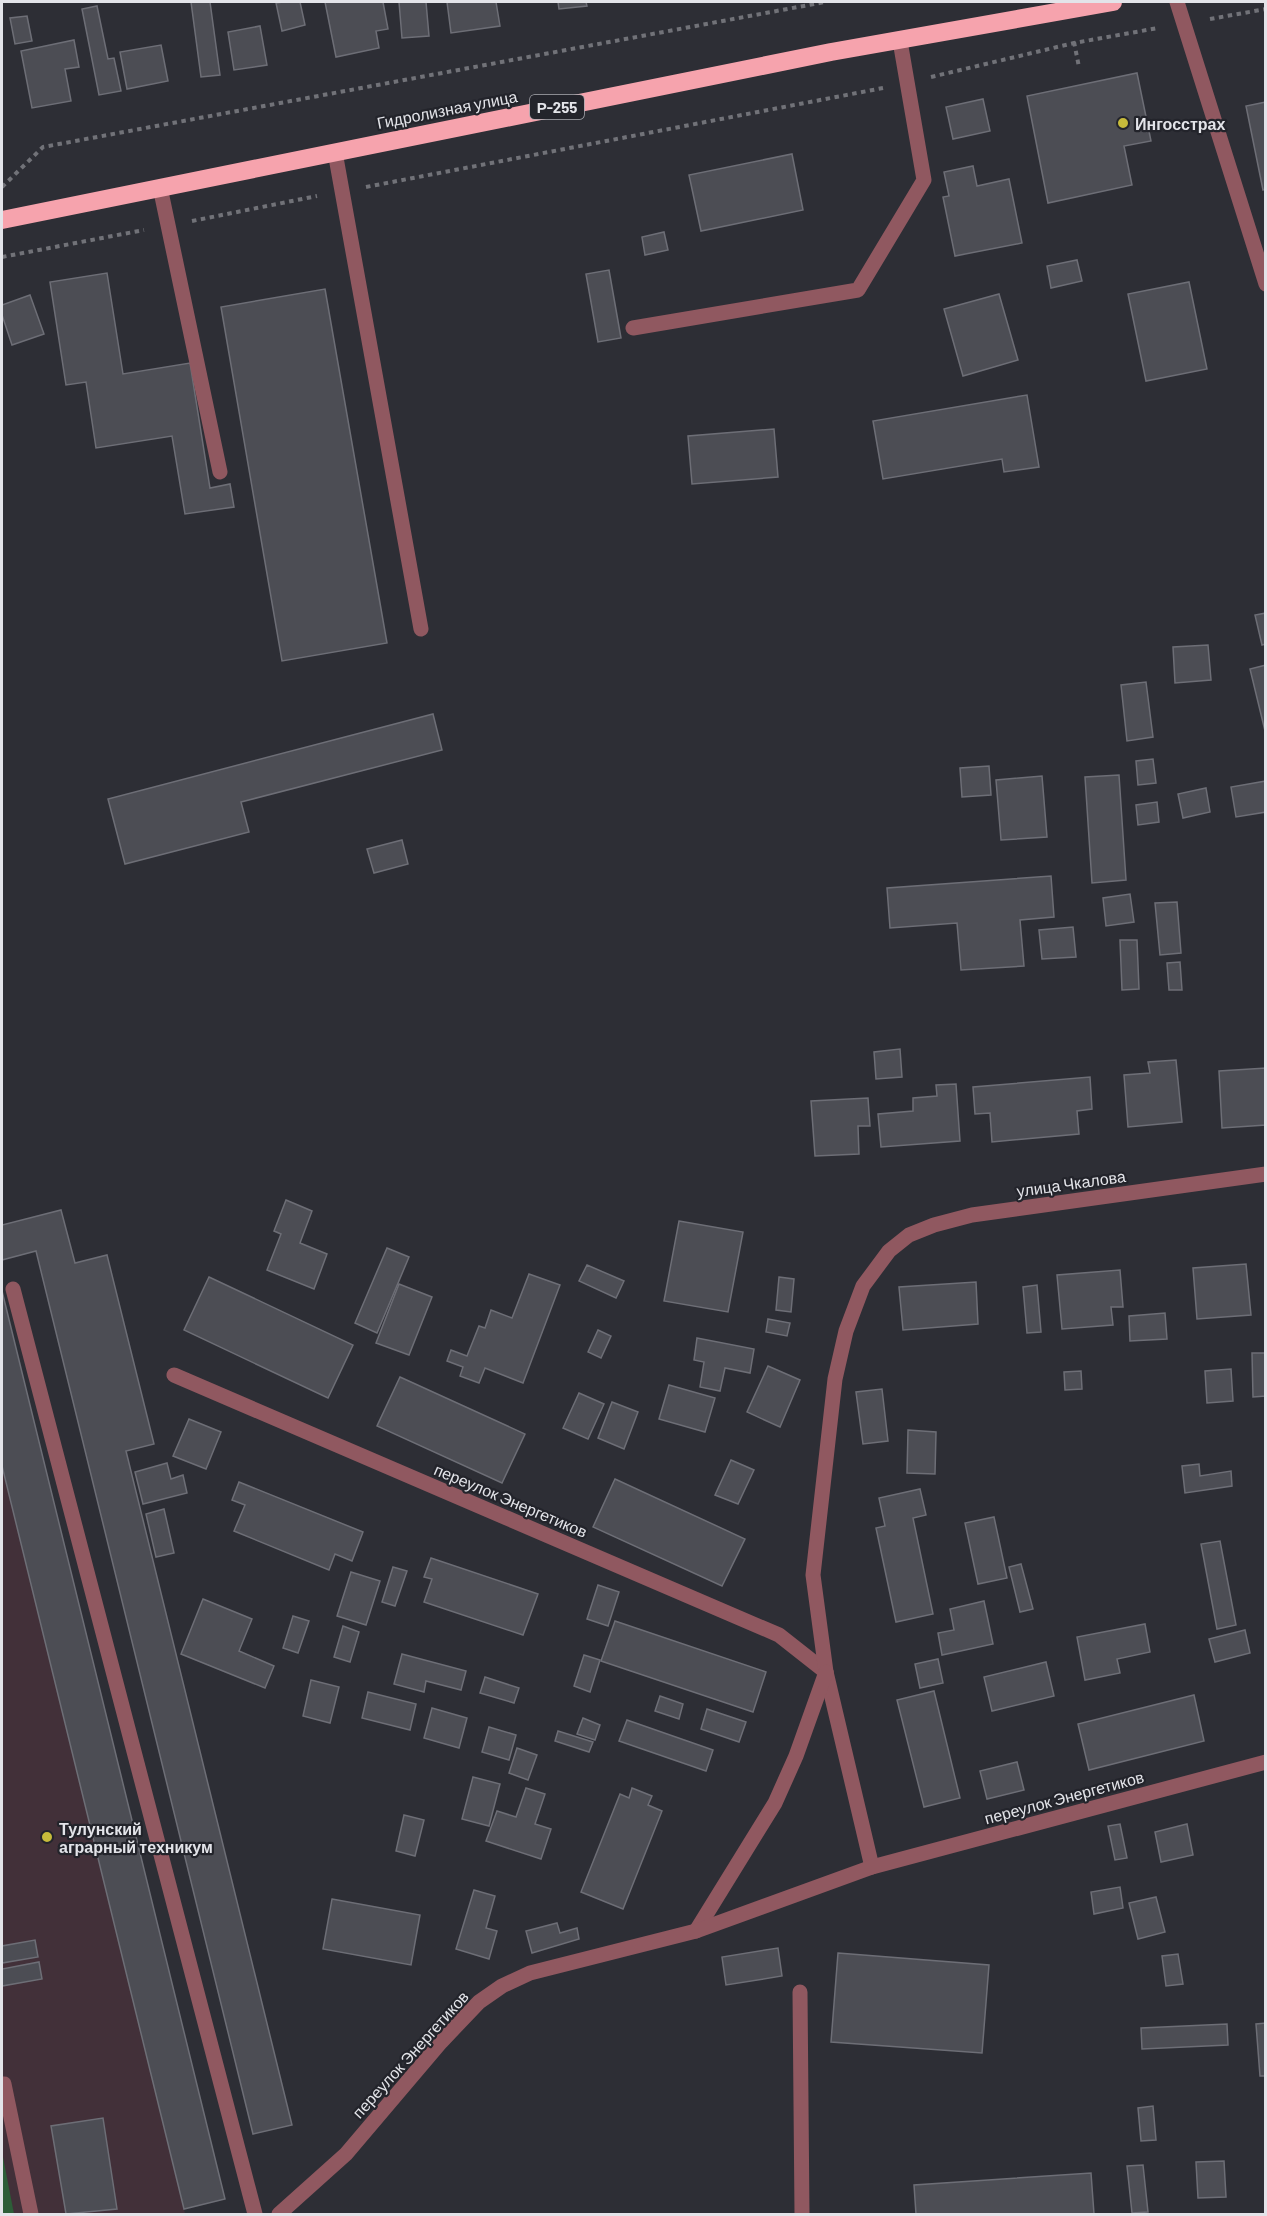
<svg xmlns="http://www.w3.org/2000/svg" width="1267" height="2216" font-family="Barlow,sans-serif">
<rect width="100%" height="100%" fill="#2d2e35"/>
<polygon fill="#423039" points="2,1466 184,2209 185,2214 2,2214"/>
<polygon fill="#2d5e38" points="2,2152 14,2214 2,2214"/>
<g fill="#4c4d54" stroke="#6d6e76" stroke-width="1.5">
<polygon points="191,2 210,2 220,75 201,77"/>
<polygon points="283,2 300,2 305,25 282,31 276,3"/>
<polygon points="325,2 383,2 388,29 376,31 379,48 336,57"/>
<polygon points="399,2 426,2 429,36 402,38"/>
<polygon points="447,2 496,2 500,26 451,33"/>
<polygon points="558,2 586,2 587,6 559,9"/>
<polygon points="97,6 108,59 114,58 121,91 99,95 82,9"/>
<polygon points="27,16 32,41 15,44 10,18"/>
<polygon points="260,26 267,65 234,70 228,32"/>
<polygon points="74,40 79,67 65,69 71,101 32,108 21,51"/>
<polygon points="161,45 168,81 127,89 120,52"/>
<polygon points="1137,73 1151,141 1124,146 1132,185 1048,203 1027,96"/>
<polygon points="983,99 990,131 953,139 946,107"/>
<polygon points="1266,102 1266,189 1263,190 1246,106"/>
<polygon points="792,154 803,210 701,231 689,175"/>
<polygon points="973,166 977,186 1009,179 1022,243 955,256 943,197 949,196 944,172"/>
<polygon points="664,232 668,250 645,255 642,237"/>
<polygon points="1077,260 1082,281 1051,288 1047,266"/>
<polygon points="609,270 621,338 598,342 586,274"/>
<polygon points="107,273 123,374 190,363 210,488 230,484 234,507 185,514 172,436 96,448 86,382 66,385 50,282"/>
<polygon points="1189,282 1207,369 1146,381 1128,294"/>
<polygon points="325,289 387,643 282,661 221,307"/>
<polygon points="999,294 1018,360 963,376 944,309"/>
<polygon points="30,295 44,334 12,345 2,315 2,305"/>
<polygon points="1027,395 1039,467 1004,472 1002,459 883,479 873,421"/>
<polygon points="774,429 778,477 692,484 688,436"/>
<polygon points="1266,613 1266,644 1262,645 1255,615"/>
<polygon points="1208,645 1211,680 1175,683 1173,647"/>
<polygon points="1266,665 1266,730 1265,731 1250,669"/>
<polygon points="1146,682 1153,737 1127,741 1121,685"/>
<polygon points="433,714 442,750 241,802 249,832 125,864 108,799"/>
<polygon points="1153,759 1156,783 1138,785 1136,761"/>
<polygon points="989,766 991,795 962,797 960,768"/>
<polygon points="1119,775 1126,880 1092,883 1085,777"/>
<polygon points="1042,776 1047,837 1001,840 996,780"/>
<polygon points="1266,781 1266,812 1236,817 1231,787"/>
<polygon points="1206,788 1210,812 1183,818 1178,794"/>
<polygon points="1157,802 1159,822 1138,825 1136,805"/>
<polygon points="402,840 408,864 374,873 367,849"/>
<polygon points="1051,876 1054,917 1020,920 1024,966 961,970 957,923 890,928 887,888"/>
<polygon points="1130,894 1134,922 1106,926 1103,898"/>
<polygon points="1177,902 1181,953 1160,955 1155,903"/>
<polygon points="1073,927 1076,957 1042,959 1039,930"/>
<polygon points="1120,940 1137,940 1139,989 1122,990"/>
<polygon points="1180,962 1182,990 1169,990 1167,963"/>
<polygon points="900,1049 902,1077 876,1079 874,1052"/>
<polygon points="1176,1060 1182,1122 1128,1127 1124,1075 1150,1073 1148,1062"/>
<polygon points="1266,1068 1266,1125 1222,1128 1219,1071"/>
<polygon points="1090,1077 1092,1109 1077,1111 1079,1134 992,1142 990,1113 975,1114 973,1087"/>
<polygon points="956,1084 960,1141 881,1147 878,1114 913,1111 913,1098 937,1096 936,1085"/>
<polygon points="868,1098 870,1126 858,1126 859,1154 815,1156 811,1101"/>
<polygon points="286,1200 312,1211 300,1243 327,1254 314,1289 267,1270 281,1234 274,1231"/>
<polygon points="61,1210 75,1263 107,1255 154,1444 126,1451 292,2125 253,2134 36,1251 2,1260 2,1225"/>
<polygon points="679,1221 743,1232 728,1312 664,1301"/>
<polygon points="387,1248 409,1257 377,1333 355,1323"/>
<polygon points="1246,1264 1251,1315 1197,1319 1193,1268"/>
<polygon points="587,1265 624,1281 616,1298 579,1281"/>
<polygon points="1120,1270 1123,1307 1111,1307 1113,1325 1062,1329 1057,1275"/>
<polygon points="529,1274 560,1285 523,1383 485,1368 479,1383 460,1376 463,1367 447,1361 451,1350 467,1356 479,1326 485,1328 491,1310 512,1318"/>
<polygon points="209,1277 353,1345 328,1398 184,1330"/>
<polygon points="779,1277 794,1279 791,1312 776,1310"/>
<polygon points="976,1282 978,1324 903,1330 899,1287"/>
<polygon points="399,1284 432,1297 409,1355 376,1343"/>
<polygon points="1037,1285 1041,1332 1027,1333 1023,1287"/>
<polygon points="2,1291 225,2199 184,2209 2,1466"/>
<polygon points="1165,1313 1167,1339 1130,1341 1129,1316"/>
<polygon points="768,1319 790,1323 787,1336 766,1332"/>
<polygon points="598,1330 611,1336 601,1358 588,1352"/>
<polygon points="697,1338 754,1349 750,1373 725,1368 720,1391 700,1387 704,1362 694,1360"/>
<polygon points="1252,1353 1266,1353 1266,1396 1253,1397"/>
<polygon points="768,1366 800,1380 780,1427 747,1412"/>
<polygon points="1231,1369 1233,1401 1207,1403 1205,1371"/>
<polygon points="1081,1371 1082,1389 1065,1390 1064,1372"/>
<polygon points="400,1377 525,1434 502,1483 377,1426"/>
<polygon points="669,1385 715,1398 705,1432 659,1419"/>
<polygon points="882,1389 888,1441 863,1444 856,1392"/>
<polygon points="579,1393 604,1404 588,1439 563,1428"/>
<polygon points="612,1402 638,1412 624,1449 598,1438"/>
<polygon points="189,1419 221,1432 206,1469 173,1456"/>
<polygon points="908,1430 936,1432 935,1474 907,1473"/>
<polygon points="731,1460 754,1470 738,1504 715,1495"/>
<polygon points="167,1463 171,1479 183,1475 187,1493 143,1504 135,1472"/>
<polygon points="1199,1464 1200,1476 1231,1471 1232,1486 1185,1493 1182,1466"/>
<polygon points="615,1479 745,1539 722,1586 593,1527"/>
<polygon points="239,1482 363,1532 352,1561 335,1554 329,1570 234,1531 245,1505 232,1500"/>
<polygon points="920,1489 926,1515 913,1518 933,1614 896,1622 876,1528 885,1526 879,1498"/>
<polygon points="164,1509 174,1553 156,1557 146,1514"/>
<polygon points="994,1517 1007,1578 978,1584 965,1523"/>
<polygon points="1220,1541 1236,1625 1217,1629 1201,1544"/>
<polygon points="431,1558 538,1594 523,1635 424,1602 432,1579 424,1577"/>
<polygon points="1021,1564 1033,1609 1020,1612 1009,1567"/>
<polygon points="393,1567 407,1571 395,1606 382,1602"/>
<polygon points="351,1572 380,1581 366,1625 337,1616"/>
<polygon points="598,1585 619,1592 608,1626 587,1619"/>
<polygon points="203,1599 252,1619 239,1651 274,1666 265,1688 181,1654"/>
<polygon points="984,1601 993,1644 942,1655 938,1633 954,1630 950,1609"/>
<polygon points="293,1616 309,1621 298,1653 283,1648"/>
<polygon points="615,1621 766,1672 753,1712 601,1661"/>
<polygon points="1145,1624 1150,1652 1117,1659 1120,1673 1085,1680 1077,1637"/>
<polygon points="343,1626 359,1632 350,1662 334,1657"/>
<polygon points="1245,1630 1250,1653 1215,1662 1209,1639"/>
<polygon points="402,1654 466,1671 461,1690 426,1681 424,1692 394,1684"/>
<polygon points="584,1655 600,1660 590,1692 574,1686"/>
<polygon points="938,1659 943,1683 920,1688 915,1664"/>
<polygon points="1046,1662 1054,1696 992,1711 984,1677"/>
<polygon points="485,1677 519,1688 514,1703 480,1693"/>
<polygon points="311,1680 339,1687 330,1723 303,1716"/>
<polygon points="934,1691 960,1798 924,1807 897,1700"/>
<polygon points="368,1692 416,1704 410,1730 362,1718"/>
<polygon points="1194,1695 1204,1741 1089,1770 1078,1724"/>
<polygon points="660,1696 683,1704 679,1719 655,1711"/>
<polygon points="432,1708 467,1718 459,1748 424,1738"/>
<polygon points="707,1709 746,1722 739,1742 701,1729"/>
<polygon points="583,1718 600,1725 595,1740 577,1734"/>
<polygon points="627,1720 713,1750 706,1771 619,1741"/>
<polygon points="489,1727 516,1735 509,1760 482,1752"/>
<polygon points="558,1731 593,1742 589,1752 555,1741"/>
<polygon points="517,1748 537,1755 528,1780 509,1773"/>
<polygon points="1017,1762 1024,1790 987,1799 980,1771"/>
<polygon points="473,1777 500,1784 489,1826 462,1819"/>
<polygon points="526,1788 545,1794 535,1824 551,1829 541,1859 486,1841 497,1811 516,1817"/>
<polygon points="632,1788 652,1796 648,1805 662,1811 623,1909 581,1892 620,1794 629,1798"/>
<polygon points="404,1815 424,1820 415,1856 396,1851"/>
<polygon points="1120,1824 1127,1858 1115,1860 1108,1826"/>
<polygon points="1187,1824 1193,1855 1161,1862 1155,1832"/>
<polygon points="1120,1887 1123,1908 1094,1914 1091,1892"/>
<polygon points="474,1890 495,1896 486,1928 497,1931 489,1959 456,1949"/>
<polygon points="1156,1897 1165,1932 1138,1939 1129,1903"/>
<polygon points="332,1899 420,1915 411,1965 323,1949"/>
<polygon points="557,1923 560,1933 577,1928 579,1939 532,1953 526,1931"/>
<polygon points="35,1940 38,1957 2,1963 2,1946"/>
<polygon points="778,1948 782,1976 726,1985 722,1957"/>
<polygon points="838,1953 989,1965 982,2053 831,2042"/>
<polygon points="1178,1954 1183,1984 1166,1986 1162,1956"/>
<polygon points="39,1962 42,1979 2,1986 2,1969"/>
<polygon points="1266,2023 1266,2076 1260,2076 1256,2024"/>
<polygon points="1227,2024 1228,2045 1142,2049 1141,2028"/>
<polygon points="1153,2106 1156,2140 1141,2141 1138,2108"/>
<polygon points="103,2118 117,2209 66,2214 51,2126"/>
<polygon points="1224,2161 1226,2197 1198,2198 1196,2162"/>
<polygon points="1143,2165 1148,2212 1132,2213 1127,2166"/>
<polygon points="1091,2173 1094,2214 916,2214 914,2185"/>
</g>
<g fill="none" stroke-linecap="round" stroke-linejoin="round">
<g stroke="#717278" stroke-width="4" stroke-dasharray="4.5 4.5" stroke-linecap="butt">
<polyline points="1210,19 1266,9"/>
<polyline points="1074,42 1079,67"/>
<polyline points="931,77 1074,43 1158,28"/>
<polyline points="2,187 43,147 825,2"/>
<polyline points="366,187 883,88"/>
<polyline points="192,221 317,196"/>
<polyline points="2,257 144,230"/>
</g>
<g stroke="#905860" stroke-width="15">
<polyline points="335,152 421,629"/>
<polyline points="160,187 220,472"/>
<polyline points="633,328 858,290 924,180 900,41"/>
<polyline points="13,1289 255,2214"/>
<polyline points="800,1992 802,2214"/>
<polyline points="2,2084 4,2084 31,2214"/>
</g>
<g stroke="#905860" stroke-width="15">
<polyline points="1177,2 1266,284"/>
<polyline points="174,1375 779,1635 826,1672"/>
<polyline points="872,1867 826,1672 813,1575 835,1379 846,1331 863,1286 889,1251 909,1235 934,1225 972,1215 1266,1174"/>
<polyline points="696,1931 775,1803 796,1756 826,1672"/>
<polyline points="279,2214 346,2154 441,2042 479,2002 502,1986 530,1973 696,1931 872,1867 1266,1762"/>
</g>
<polyline stroke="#f6a3ad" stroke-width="18" points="2,220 831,52 1113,2"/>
</g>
<g fill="#c7bb3b" stroke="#23242b" stroke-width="2">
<circle cx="1123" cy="123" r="6"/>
<circle cx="47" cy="1837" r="6"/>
</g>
<g text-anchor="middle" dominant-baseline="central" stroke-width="4.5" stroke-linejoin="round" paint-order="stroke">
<rect fill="#23242b" stroke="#a9aab0" stroke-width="1.5" x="530" y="95" width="54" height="24" rx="4.5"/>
<g font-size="15" font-weight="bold" fill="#e3e4e9">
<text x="557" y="107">Р-255</text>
</g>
<g font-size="16" fill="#e3e4e9" stroke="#23242b">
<text transform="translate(447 109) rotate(-11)">Гидролизная улица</text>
<text transform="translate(1071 1183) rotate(-8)">улица Чкалова</text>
<text transform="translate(511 1500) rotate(23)">переулок Энергетиков</text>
<text transform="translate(1064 1797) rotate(-15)">переулок Энергетиков</text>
<text transform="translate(410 2054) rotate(-48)">переулок Энергетиков</text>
</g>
<g font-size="16" font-weight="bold" fill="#e3e4e9" stroke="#23242b" text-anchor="start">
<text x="1135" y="123">Ингосстрах</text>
<text x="59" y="1828">Тулунский<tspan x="59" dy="18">аграрный техникум</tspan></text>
</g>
</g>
<rect width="1267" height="2216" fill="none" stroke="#e3e4e9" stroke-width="6"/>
</svg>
